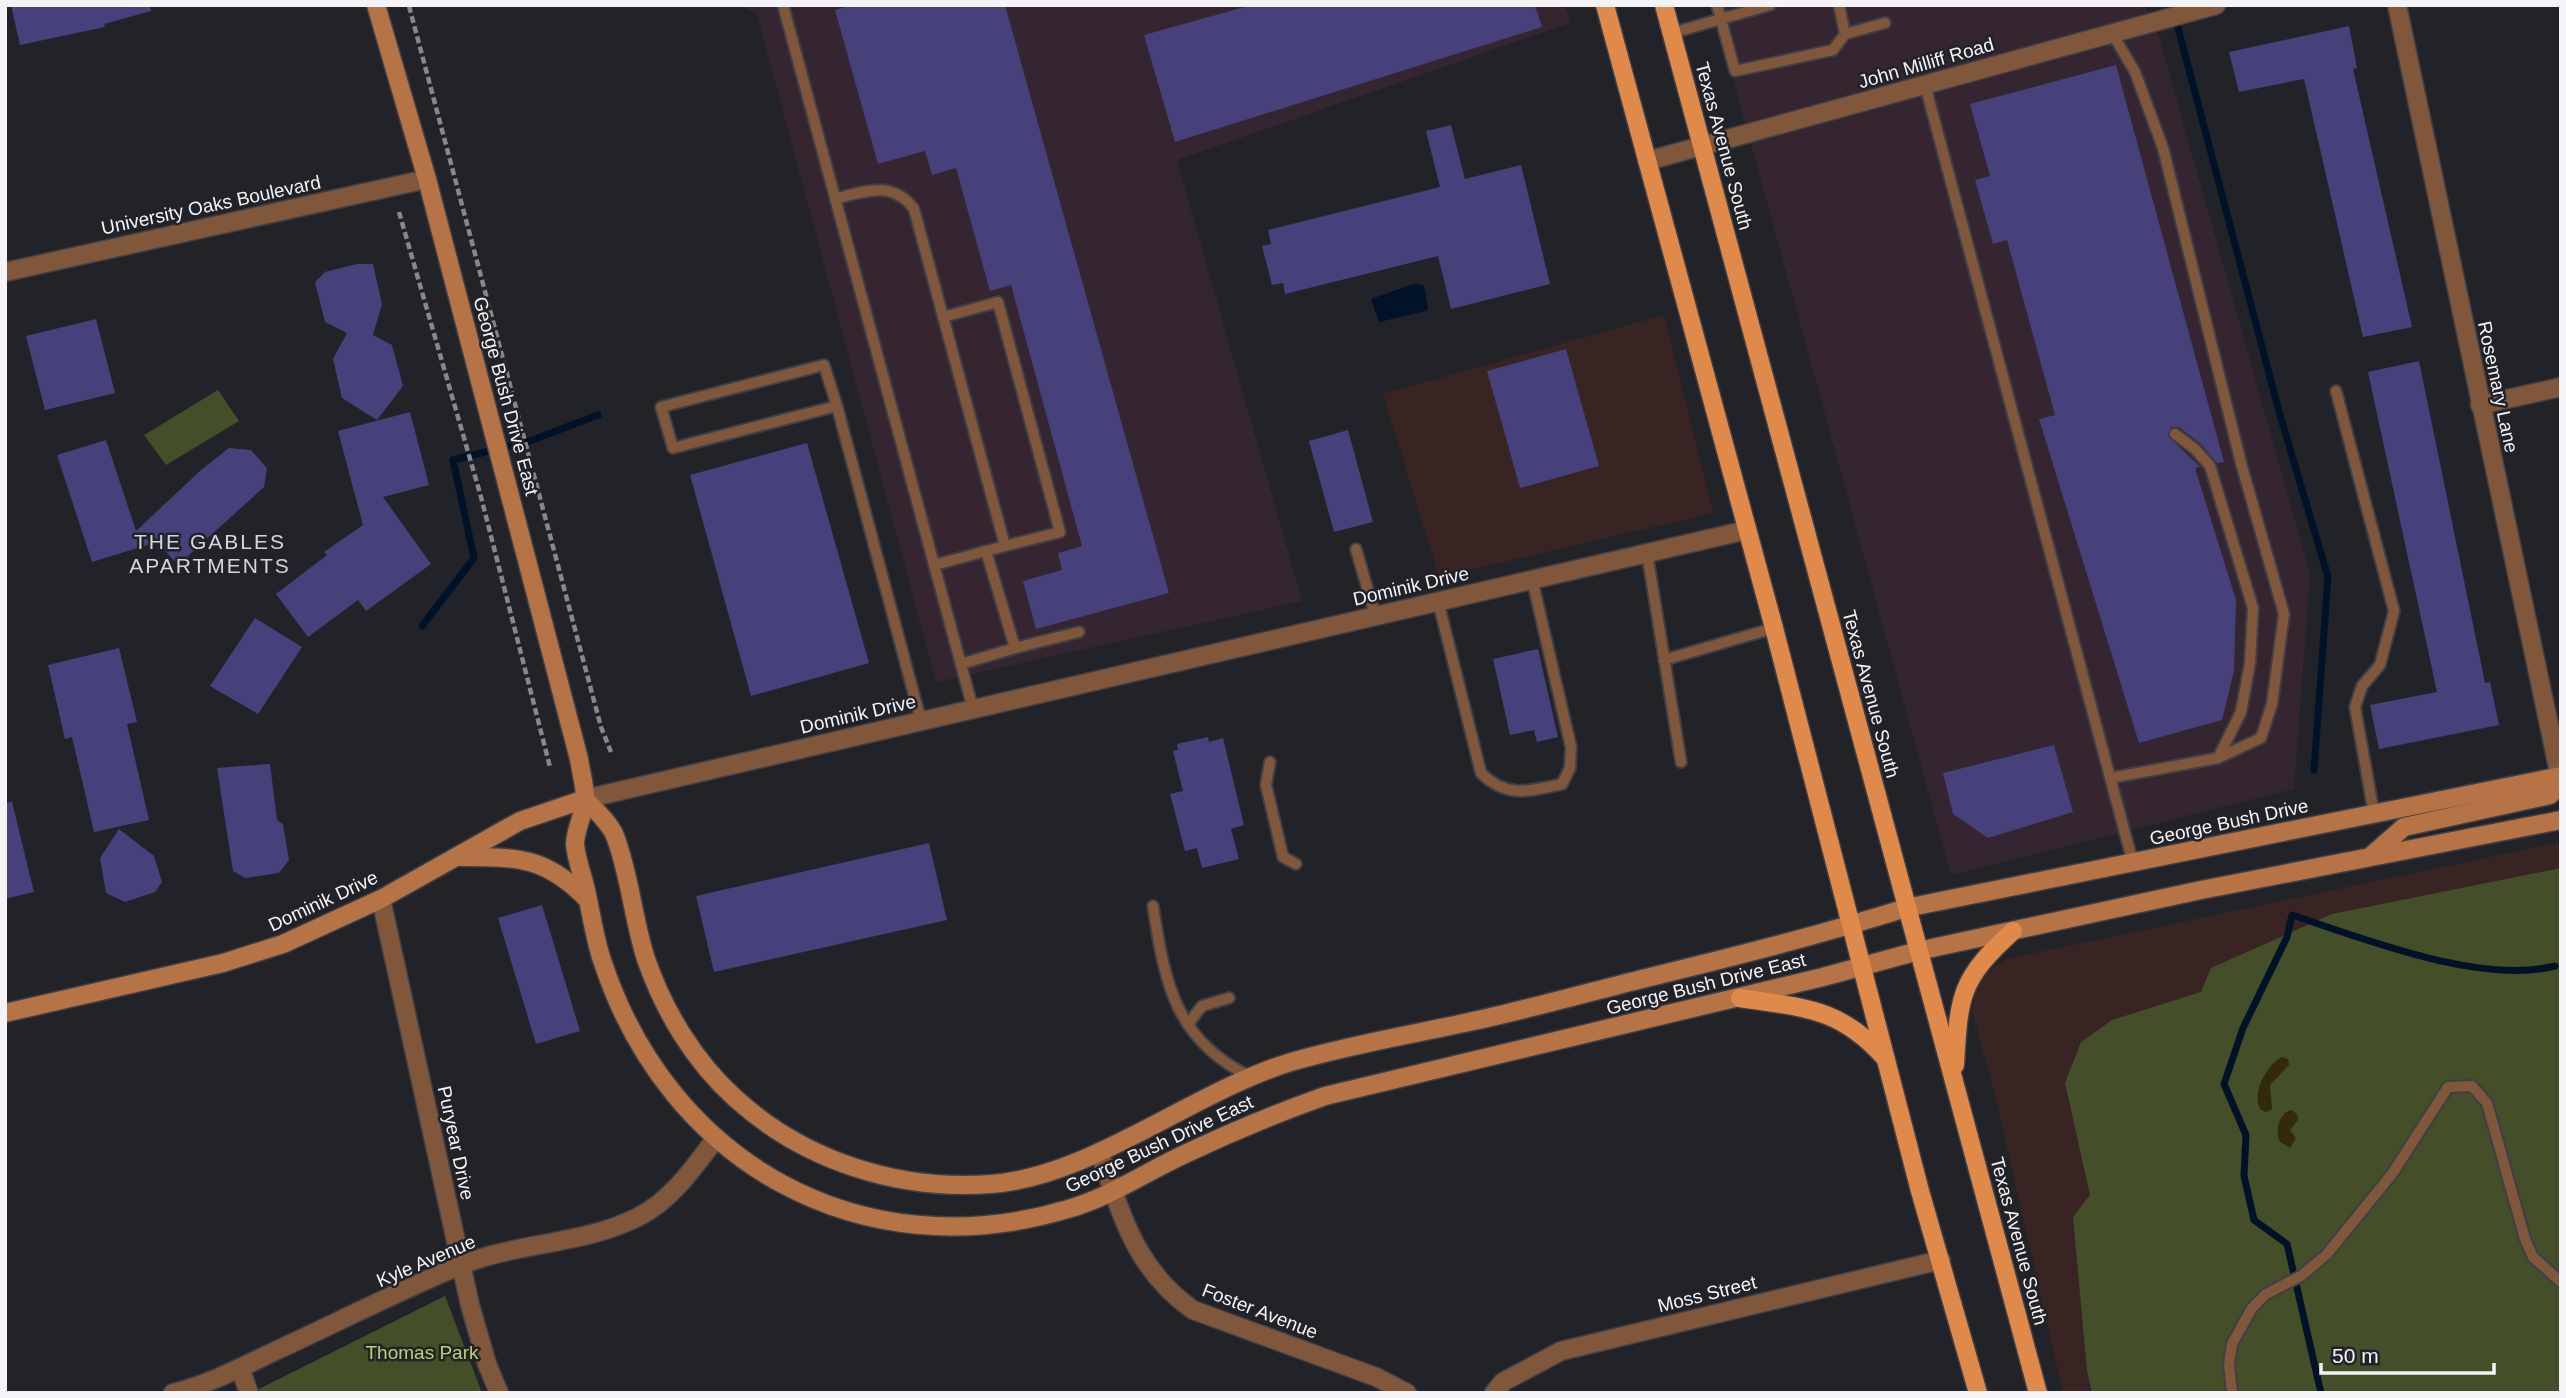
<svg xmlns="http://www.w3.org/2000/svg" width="2566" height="1398" font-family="Arial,sans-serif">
<rect width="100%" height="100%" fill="#222229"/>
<g fill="#342530">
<polygon points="736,5 1565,5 1570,23 1177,160 1302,601 936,682 757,14"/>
<polygon points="1713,5 2145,5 2160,40 2310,574 2294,789 1951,875"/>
</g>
<g fill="#382523">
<polygon points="1664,315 1713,513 1439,577 1383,394"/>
<polygon points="2561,842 2561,1393 2063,1393 1994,1090 1972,1012 1975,991 1984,974 2007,959"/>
</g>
<g fill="#444e29">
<polygon points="218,390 239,421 166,465 144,435"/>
<polygon points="2561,868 2561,1393 2092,1393 2087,1370 2073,1217 2090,1195 2065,1083 2081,1042 2112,1020 2201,992 2211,968 2332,914"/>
<polygon points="445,1296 482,1393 260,1393 259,1389"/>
</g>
<g fill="#322a09">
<path d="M2282 1057 2288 1059 2289 1065 2270 1085 2272 1109 2266 1112 2260 1109C2252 1093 2266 1065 2282 1057Z"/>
<path d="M2291 1110 2297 1114 2298 1120 2290 1130 2296 1138 2290 1148 2280 1142C2275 1131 2278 1114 2291 1110Z"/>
</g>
<polygon fill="#001228" points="1416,283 1424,286 1428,308 1426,311 1379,322 1371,299"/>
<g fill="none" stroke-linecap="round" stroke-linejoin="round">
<g stroke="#001228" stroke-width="7">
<polyline points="2172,5 2280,415 2328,577 2314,770"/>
<polyline points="422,626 474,558 453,460 530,441 598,415"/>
<path d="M2321 1393 2287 1244 2254 1220 2244 1176 2246 1135 2224 1084 2243 1028 2287 937 2292 915C2364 939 2481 985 2555 966"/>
</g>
</g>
<g fill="#46417a">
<polygon points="11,5 150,5 151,11 104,24 105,27 20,45"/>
<polygon points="853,5 1005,5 1169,593 1036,629 1023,581 1062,570 1058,553 1082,546 1011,285 990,291 956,168 932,175 925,151 878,164 835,10"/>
<polygon points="1252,5 1535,5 1542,27 1175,142 1144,35"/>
<polygon points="2349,26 2357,68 2353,69 2412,327 2363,337 2304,79 2239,92 2229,52"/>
<polygon points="2116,65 2224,462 2217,463 2201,444 2179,427 2171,427 2168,436 2200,467 2195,468 2236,600 2234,671 2222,720 2139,743 2039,419 2055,415 2007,240 1993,244 1975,180 1990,176 1970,104"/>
<polygon points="1451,125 1465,179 1521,165 1550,284 1451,309 1438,256 1285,294 1283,283 1272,285 1262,246 1271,244 1268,230 1440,187 1426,131"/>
<polygon points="357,264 373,264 382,304 373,335 392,345 403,386 377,420 342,398 333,359 347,333 325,322 315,282 325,272"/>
<polygon points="96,319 115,393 45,410 26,336"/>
<polygon points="1566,349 1599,466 1520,488 1487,371"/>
<polygon points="2419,361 2485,683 2490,682 2499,725 2379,749 2370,705 2437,692 2368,372"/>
<polygon points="410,412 429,485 383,497 431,564 366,611 358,600 308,637 276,594 327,555 324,552 363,525 338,431"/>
<polygon points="1348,430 1373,522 1334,532 1309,441"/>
<polygon points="106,440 136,531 201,470 229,448 251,450 267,468 264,487 178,565 157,542 92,562 57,455"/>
<polygon points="807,443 869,663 751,696 690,475"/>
<polygon points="255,618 302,647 258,714 210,686"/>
<polygon points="119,648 137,722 127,724 149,820 94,832 72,737 65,739 48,665"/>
<polygon points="1538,649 1558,737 1537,742 1534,730 1510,735 1493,659"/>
<polygon points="1208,737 1209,742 1223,738 1244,825 1231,829 1239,859 1202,868 1197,848 1185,851 1170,794 1183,791 1173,751 1178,750 1177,744"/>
<polygon points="2054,745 2073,812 1988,838 1953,814 1943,773"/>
<polygon points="270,764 277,820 283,824 289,860 279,873 245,878 233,871 217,768"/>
<polygon points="12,802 34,892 5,899 5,803"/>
<polygon points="119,829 154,856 162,882 155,892 125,902 106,893 100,858"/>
<polygon points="929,843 947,920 714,972 696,896"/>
<polygon points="542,905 580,1031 536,1044 498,918"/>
</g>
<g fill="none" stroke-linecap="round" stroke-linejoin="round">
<g stroke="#3f3f46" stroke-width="14">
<g id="lane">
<polyline points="783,5 973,709"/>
<polyline points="1717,5 1735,71 1833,50 1845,34 1839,5"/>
<polyline points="1672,33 1770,5"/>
<polyline points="1845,34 1885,23"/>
<polyline points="1925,85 2133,863"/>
<path d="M835 199C865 191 893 180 914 209L1005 546 934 565"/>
<polyline points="943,317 998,302 1060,532 1005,546"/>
<polyline points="2336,391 2394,611 2380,665 2362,686 2355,707 2374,814"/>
<polyline points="837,406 673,448 661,407 824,365 837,406 921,721"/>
<polyline points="2175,434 2195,449 2210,466 2253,608 2250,663 2241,712 2218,758"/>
<polyline points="1356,549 1375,615"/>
<polyline points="1647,553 1681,762"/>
<path d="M1438 601 1481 773C1507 799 1530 791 1562 784L1570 768 1571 747 1532 579"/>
<polyline points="1015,648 1079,632"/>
<polyline points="1664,660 1774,628"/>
<polyline points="961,664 1015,648 986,551"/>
<polyline points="1270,762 1266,785 1283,857 1296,864"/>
<polyline points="2110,778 2218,758 2261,738 2272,704 2284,614 2241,463 2163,148 2135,72 2112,33"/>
<path d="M1153 906C1165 984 1175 1041 1253 1078"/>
<polyline points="1188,1024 1202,1006 1229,998"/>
<polyline points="2232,1393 2229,1365 2232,1344 2252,1308 2266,1294 2301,1276 2327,1254 2392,1174 2448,1087 2472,1086 2487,1103 2525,1239 2533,1257 2561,1282"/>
</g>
</g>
<g stroke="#3f3f46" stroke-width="21">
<g id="street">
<polyline points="2397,5 2560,777"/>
<polyline points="1647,161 2216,5"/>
<polyline points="5,272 427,179"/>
<polyline points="2480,405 2561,387"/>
<polyline points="585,799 1747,530"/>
<polyline points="381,899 470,1305 487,1364 499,1393"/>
<path d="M1099 1152C1123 1216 1134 1268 1193 1310L1376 1377 1407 1393"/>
<polyline points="240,1368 249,1393"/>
<path d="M173 1393C207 1385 240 1368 271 1353 334 1324 396 1292 459 1266 516 1242 583 1245 638 1217 671 1201 695 1166 716 1138"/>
<polyline points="1494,1393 1503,1382 1561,1351 1941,1260"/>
</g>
</g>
<g stroke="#3f3f46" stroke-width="21">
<g id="secondary">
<path d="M376 5 427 179 579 759C581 773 586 789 585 802 583 816 575 831 575 844 576 858 582 873 585 886 591 911 594 936 602 960 668 1163 861 1271 1068 1209 1110 1197 1146 1172 1185 1154 1231 1132 1277 1113 1325 1096L1823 977 1918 951 2201 890 2561 820"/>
<path d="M585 799C595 810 610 823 615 836 630 875 633 919 646 959 664 1011 694 1061 735 1098 804 1161 898 1191 991 1184 1091 1177 1194 1091 1291 1062 1349 1045 1409 1035 1469 1022 1525 1010 1582 994 1638 980 1728 958 1817 936 1906 908L2561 776"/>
<polyline points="2372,855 2404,827 2550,795 2560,785 2560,777"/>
<path d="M460 857C517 857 545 856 587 899"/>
<polyline points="5,1013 223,963 283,944 381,899 520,821 585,799"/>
</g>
</g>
<g stroke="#3f3f46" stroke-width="21">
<g id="primary">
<polyline points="1605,5 1774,628 1920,1191 1978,1393"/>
<polyline points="1664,5 2038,1393"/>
<path d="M1740 998C1803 1008 1839 1007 1884 1057"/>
<path d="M1955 1065C1959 995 1960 979 2013 931"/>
</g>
</g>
<g stroke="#87878d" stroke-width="4.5" stroke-dasharray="7 3.5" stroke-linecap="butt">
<polyline points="409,6 601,727 611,752"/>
<polyline points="399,212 481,497 550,767"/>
</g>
<use href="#lane" stroke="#81573b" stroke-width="10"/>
<use href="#street" stroke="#81573b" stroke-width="18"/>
<use href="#secondary" stroke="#b67345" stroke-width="18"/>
<use href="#primary" stroke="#df894b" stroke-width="18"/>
</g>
<g text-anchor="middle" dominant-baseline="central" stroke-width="5" stroke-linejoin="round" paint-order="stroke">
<g font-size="19" fill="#f3f3f8" stroke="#222229">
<text transform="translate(1926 63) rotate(-16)">John Milliff Road</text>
<text transform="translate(1724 146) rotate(75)">Texas Avenue South</text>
<text transform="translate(211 205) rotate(-12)">University Oaks Boulevard</text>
<text transform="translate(2498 387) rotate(78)">Rosemary Lane</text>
<text transform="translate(506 396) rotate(75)">George Bush Drive East</text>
<text transform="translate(1411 586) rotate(-13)">Dominik Drive</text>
<text transform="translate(1871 694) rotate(75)">Texas Avenue South</text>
<text transform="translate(858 714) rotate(-13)">Dominik Drive</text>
<text transform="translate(2229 822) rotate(-12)">George Bush Drive</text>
<text transform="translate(323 901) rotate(-25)">Dominik Drive</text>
<text transform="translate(1706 984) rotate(-14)">George Bush Drive East</text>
<text transform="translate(456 1143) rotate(78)">Puryear Drive</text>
<text transform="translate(1159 1144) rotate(-25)">George Bush Drive East</text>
<text transform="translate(2019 1241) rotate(75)">Texas Avenue South</text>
<text transform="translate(426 1261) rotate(-23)">Kyle Avenue</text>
<text transform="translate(1707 1294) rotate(-14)">Moss Street</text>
<text transform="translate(1260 1311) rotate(21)">Foster Avenue</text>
</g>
<g font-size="19" fill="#b9d273" stroke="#222229">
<text x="422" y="1352">Thomas Park</text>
</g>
<g font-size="21" letter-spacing="2" fill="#d5d5de" stroke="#222229">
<text x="210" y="541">THE GABLES<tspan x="210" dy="24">APARTMENTS</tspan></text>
</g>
</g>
<rect width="2566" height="1398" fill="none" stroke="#f3f3f8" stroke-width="14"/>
<path d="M2321 1363v10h173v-10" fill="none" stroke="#f3f3f8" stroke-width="3.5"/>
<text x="2332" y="1363" font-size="21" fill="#f3f3f8" stroke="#222229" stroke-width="5" paint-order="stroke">50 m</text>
</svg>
